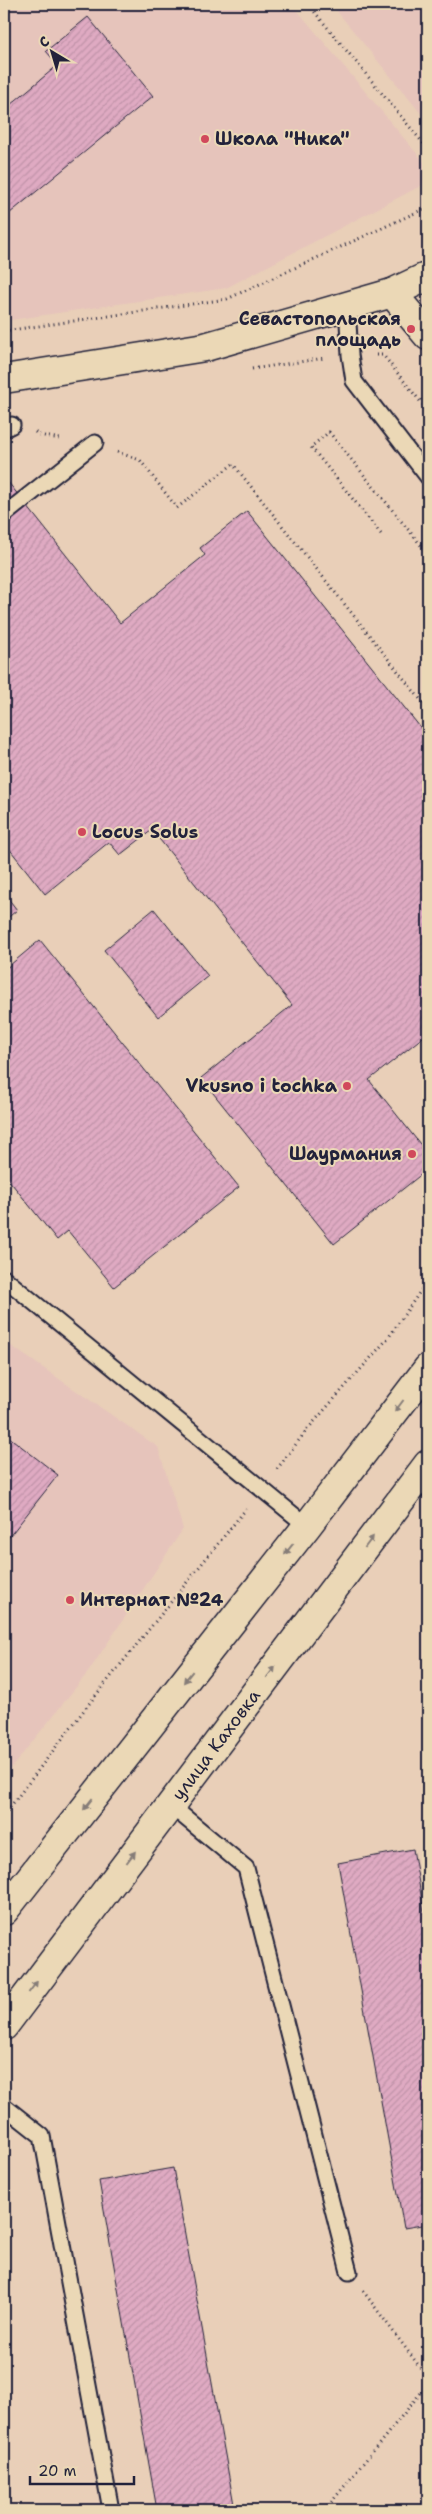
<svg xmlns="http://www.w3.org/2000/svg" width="432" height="2514" font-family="'Shantell Sans',sans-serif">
<defs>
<pattern id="building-hatch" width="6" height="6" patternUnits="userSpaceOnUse" patternTransform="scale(1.25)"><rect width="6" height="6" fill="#dfaac2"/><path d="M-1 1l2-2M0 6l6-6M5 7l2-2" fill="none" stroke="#bf92a8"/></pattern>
</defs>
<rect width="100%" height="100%" fill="#e9cfb8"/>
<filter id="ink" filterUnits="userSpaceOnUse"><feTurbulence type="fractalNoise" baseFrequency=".02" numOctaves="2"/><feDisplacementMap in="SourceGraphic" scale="10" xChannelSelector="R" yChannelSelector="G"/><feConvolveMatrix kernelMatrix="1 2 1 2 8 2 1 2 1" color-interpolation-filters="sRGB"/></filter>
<g filter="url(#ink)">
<g fill="#e6c4bb">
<polygon points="4,4 292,4 428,167 428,182 226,288 4,321"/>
<polygon points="331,4 428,4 428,122"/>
<polygon points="4,1341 158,1447 183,1529 89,1671 4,1777"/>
</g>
<g fill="url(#building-hatch)" stroke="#22223b">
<polygon points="88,17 153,96 4,218 4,110 58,65 46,51"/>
<polygon points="4,477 120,623 205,555 200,548 247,511 428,737 428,1033 369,1080 428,1154 428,1169 334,1244 201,1078 292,1005 152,830 120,855 109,842 45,894 4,842"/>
<polygon points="4,893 17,910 4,921"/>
<polygon points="154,909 208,976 158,1017 104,950"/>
<polygon points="40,940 239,1187 114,1287 68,1231 57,1240 4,1174 4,970"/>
<polygon points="4,1433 58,1475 9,1537 4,1533"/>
<polygon points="413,1849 428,1935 428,2224 404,2228 338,1863"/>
<polygon points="173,2168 235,2510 157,2510 99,2181"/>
</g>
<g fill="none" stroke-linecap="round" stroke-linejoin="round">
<g stroke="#22223b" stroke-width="19">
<g id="lane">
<polyline points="347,307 350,355 354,381 428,477"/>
<polyline points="4,429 12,425"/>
<polyline points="4,515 95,443"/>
<polyline points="4,1278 307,1526"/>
<polyline points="170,1805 246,1868 349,2272"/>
<polyline points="4,2106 42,2136 111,2510"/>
</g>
</g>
<g stroke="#22223b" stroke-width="31">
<g id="street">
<polyline points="392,293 428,336"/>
<polyline points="4,379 205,347 392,293 428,276"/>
</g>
</g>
<g stroke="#22223b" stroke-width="31">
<g id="secondary">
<polyline points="4,1911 307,1526 428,1368"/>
<polyline points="4,2026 428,1464"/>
</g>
</g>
<g stroke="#22223b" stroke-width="3" stroke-dasharray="1 4" stroke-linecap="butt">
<polyline points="308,4 428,149"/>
<polyline points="4,331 227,299 428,207"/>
<polyline points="376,355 383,355 428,411"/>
<polyline points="252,369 325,358"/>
<polyline points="35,432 39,435 60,439"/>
<polyline points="117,452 140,460 177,508 233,464 428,709"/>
<polyline points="381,534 311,447 329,432 428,554"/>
<polyline points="277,1469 306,1431 389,1337 428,1280"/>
<polyline points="4,1815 88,1705 246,1509"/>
<polyline points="363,2291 428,2378"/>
<polyline points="325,2510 428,2384"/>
</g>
<use href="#lane" stroke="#ebd8b6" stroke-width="15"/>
<use href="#street" stroke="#ebd8b6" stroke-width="28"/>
<use href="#secondary" stroke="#ebd8b6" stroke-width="28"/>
</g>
<defs><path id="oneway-solid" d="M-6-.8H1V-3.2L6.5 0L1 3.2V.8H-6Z" transform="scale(1.25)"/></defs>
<g fill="#867d78">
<use href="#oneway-solid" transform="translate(399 1406) rotate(127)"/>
<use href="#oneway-solid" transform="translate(369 1542) rotate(-53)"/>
<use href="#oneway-solid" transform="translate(289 1549) rotate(128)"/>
<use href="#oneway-solid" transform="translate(271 1672) rotate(-53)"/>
<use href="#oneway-solid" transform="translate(188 1677) rotate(128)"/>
<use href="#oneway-solid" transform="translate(88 1804) rotate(128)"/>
<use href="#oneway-solid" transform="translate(131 1857) rotate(-53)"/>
<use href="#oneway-solid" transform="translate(33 1987) rotate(-53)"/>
</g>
</g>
<g fill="#d1495b" stroke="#ebd8b6" stroke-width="2">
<circle cx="205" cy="139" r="5"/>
<circle cx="411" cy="329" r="5"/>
<circle cx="82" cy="832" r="5"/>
<circle cx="347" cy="1086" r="5"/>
<circle cx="412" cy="1154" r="5"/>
<circle cx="70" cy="1600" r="5"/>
</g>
<g text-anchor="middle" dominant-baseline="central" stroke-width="4" stroke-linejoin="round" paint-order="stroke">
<g font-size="18" font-weight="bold" fill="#22223b" stroke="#ebd8b6" text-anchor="start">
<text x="215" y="139">Школа "Ника"</text>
<text x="401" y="319" text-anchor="end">Севастопольская<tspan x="401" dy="21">площадь</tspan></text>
<text x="92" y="832">Locus Solus</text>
<text x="337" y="1086" text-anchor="end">Vkusno i tochka</text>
<text x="402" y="1154" text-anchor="end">Шаурмания</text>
<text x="80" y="1600">Интернат №24</text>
</g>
<g font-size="18" fill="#22223b" stroke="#ebd8b6">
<text transform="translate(216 1745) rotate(-53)">улица Каховка</text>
</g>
</g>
<rect width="432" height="2514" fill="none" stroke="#ebd8b6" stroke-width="20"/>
<rect x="10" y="10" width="412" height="2494" fill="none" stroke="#22223b" stroke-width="2" filter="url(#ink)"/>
<g transform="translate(52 52) rotate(322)" stroke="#ebd8b6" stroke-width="4" paint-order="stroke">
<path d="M0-4L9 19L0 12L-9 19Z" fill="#22223b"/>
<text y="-8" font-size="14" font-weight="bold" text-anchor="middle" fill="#22223b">С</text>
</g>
<path d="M30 2476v8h104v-8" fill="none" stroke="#22223b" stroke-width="2.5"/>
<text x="38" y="2476" font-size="15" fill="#22223b" stroke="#ebd8b6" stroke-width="4" paint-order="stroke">20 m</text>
</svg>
